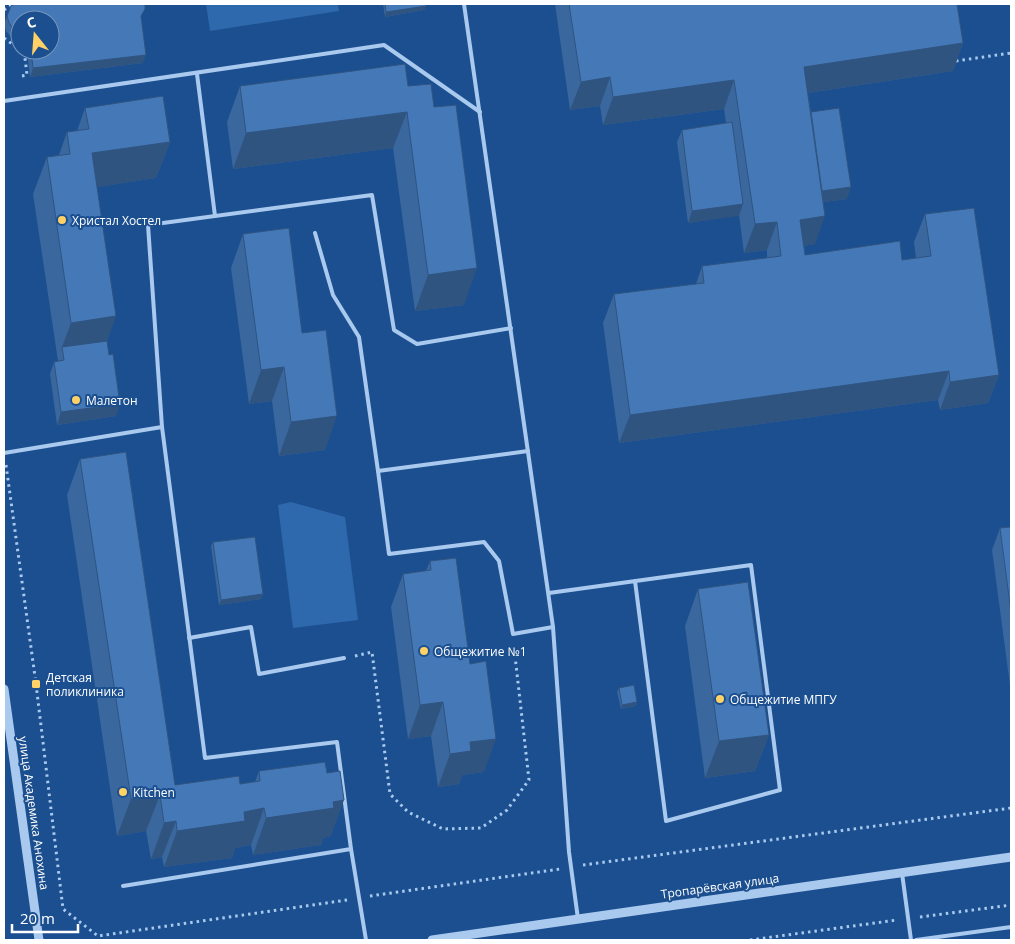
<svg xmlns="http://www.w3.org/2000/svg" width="1015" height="944" font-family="'Open Sans',sans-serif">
<rect width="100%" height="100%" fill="#1b4f8f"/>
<g fill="#2e69ad">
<polygon points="206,4 338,4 339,11 210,31"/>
<polygon points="291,502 345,517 358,620 293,628 278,505"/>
</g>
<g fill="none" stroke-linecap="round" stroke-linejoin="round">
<g stroke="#a9c9ee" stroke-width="3" stroke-dasharray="2.5 4" stroke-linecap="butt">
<polyline points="4,10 13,4"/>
<polyline points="4,38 12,44 20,45"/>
<polyline points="956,61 1011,53"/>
<polyline points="22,76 27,75 24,50"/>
<polyline points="6,465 36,684 63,909 98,936 347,900"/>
<polyline points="355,656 372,652 390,794 408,812 443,829 481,828 507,810 529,780 514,647"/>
<polyline points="583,865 1011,808"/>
<polyline points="370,896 560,869"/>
<polyline points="920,917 1011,905"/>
<polyline points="750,940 897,920"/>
</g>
<g stroke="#a9c9ee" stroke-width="4">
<polyline points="464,4 553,627 569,852 578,919"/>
<polyline points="197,74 215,216"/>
<polyline points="4,101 384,45 480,112"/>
<polyline points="315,233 333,295 359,337 378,471"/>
<polyline points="528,451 378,471 389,554 484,542 499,561 513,634 553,627"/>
<polyline points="4,453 162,427"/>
<polyline points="549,593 751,565 780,790 666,821 635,581"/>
<polyline points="189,638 251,627 259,674 344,658"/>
<polyline points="351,849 366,940"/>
<polyline points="902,873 911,940"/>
<polyline points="123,886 351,849 337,742 205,758 162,427 148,225 372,195 394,330 417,344 511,328"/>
<polyline points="916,940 1011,927"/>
</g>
<g stroke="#a9c9ee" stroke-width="9">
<polyline points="4,689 39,940"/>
<polyline points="432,940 1011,857"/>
</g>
</g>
<g fill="#3a679d">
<polygon points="383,4 426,4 424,10 385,17"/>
<polygon points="555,4 957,4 963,43 953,71 808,93 811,112 847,199 823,202 815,244 804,246 805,255 902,260 916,258 914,242 925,214 999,375 988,403 940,410 938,400 619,443 603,323 614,294 696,284 702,266 767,258 767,250 744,253 739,215 688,223 677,142 682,130 726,123 724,109 603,125 600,106 570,110"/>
<polygon points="7,16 141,18 143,63 30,77 27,50 50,50 50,20 11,37 6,31 4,24"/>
<polygon points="240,86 408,86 464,305 415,311 393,148 233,169 227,122"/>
<polygon points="85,108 170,142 156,178 97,187 107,341 116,416 57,425 50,374 54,362 58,361 33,194 47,157 59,155 67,132 77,131"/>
<polygon points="243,234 302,333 325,450 279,456 272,401 249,404 231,268"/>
<polygon points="80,459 175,785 240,784 255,782 259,771 331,836 323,838 321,845 253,855 251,845 235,848 232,858 164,867 162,857 151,859 146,831 117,836 67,495"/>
<polygon points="1011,527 1011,693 992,550 1000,528"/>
<polygon points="213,542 263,594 261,599 219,605 211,546"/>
<polygon points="430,561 484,772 462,775 459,784 438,787 431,736 408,739 391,607 403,574 426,571"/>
<polygon points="698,589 769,735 755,771 705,778 685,626"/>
<polygon points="619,688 637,702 636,706 621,709 617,692"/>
</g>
<g fill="#305480">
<polygon points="426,6 424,10 385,17 386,12"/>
<polygon points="14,29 20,29 20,38 11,37"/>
<polygon points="963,43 953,71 794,95 804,67"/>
<polygon points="146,55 143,63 30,77 33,68"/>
<polygon points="610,77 600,106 570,110 581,82"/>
<polygon points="734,80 724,109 603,125 613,97"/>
<polygon points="407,112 393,148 233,169 246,133"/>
<polygon points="170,142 156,178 79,190 92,153"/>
<polygon points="851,187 847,199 809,204 813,192"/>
<polygon points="743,204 739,216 688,223 692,211"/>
<polygon points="825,216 815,244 789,249 800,220"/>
<polygon points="777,222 767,250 744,253 755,224"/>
<polygon points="477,268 464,305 415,311 428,275"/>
<polygon points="116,316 103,353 62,347 71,323"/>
<polygon points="284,367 272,401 249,404 261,370"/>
<polygon points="949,371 938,400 619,443 630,415"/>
<polygon points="999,375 988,403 940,410 950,382"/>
<polygon points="120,404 116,416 57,425 61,412"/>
<polygon points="337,416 325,450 279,456 291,422"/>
<polygon points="263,594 261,599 219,605 221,600"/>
<polygon points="443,702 431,736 408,739 420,705"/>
<polygon points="637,702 636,706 621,709 622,705"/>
<polygon points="769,735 755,771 705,778 719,741"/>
<polygon points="496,739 484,772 462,775 459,784 438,787 450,754 470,742"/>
<polygon points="160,795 146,831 117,836 131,799"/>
<polygon points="344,800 331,836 323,838 321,845 253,855 266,818 333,802"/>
<polygon points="264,808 251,845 235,848 232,858 164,867 177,831 244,812"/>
<polygon points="176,821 162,857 151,859 164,823"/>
</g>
<g fill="#4478b7" stroke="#305480">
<polygon points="15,4 145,4 145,9 141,16 146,55 33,68 31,50 50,50 50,20 20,20 20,29 14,29 9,23 7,16 11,6"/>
<polygon points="385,4 426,4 426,6 386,12"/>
<polygon points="569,4 957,4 963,43 804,67 825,216 800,220 805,255 900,241 902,260 931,256 925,214 974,208 999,375 950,382 949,371 630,415 614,294 704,283 702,266 781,256 777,222 755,224 734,80 613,97 610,77 581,82"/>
<polygon points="405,64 408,86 431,84 434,107 456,105 477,268 428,275 407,112 246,133 240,86"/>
<polygon points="163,96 170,142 92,153 116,316 71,323 47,157 70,154 67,132 89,129 85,108"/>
<polygon points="839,108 851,187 822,191 811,112"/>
<polygon points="732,122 743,204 692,211 682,130"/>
<polygon points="289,228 302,333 326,330 337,416 291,422 284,367 261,370 243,234"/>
<polygon points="107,341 109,355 113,354 120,404 61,412 54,362 64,360 62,347"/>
<polygon points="126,452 175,785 239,776 240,784 260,781 259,771 325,762 327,773 340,771 344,800 333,802 334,808 266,818 264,808 244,812 245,821 177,831 176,821 164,823 160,795 131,799 80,459"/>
<polygon points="1011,527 1011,612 1000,528"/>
<polygon points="255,537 263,594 221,600 213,542"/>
<polygon points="456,558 470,664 486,661 496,739 470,742 471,751 450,754 443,702 420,705 403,574 431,570 430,561"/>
<polygon points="748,582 769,735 719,741 698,589"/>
<polygon points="634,685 637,702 622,705 619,688"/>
</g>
<g fill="#ffd166" stroke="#1b4f8f" stroke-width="2">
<circle cx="62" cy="220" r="5"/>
<circle cx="76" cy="400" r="5"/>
<circle cx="424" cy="651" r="5"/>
<rect x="31" y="679" width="10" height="10" rx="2.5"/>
<circle cx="720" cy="699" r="5"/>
<circle cx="123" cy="792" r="5"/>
</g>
<g text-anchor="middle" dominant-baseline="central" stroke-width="4" stroke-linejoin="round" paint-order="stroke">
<g font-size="12" fill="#fff" stroke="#1b4f8f" text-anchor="start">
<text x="72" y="220">Христал Хостел</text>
<text x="86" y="400">Малетон</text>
<text x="434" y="651">Общежитие №1</text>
<text x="46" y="677">Детская<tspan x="46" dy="14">поликлиника</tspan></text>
<text x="730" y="699">Общежитие МПГУ</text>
<text x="133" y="792">Kitchen</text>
</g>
<g font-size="12" fill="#fff" stroke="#1b4f8f">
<text transform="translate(34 813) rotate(82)">улица Академика Анохина</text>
<text transform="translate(720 886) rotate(-8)">Тропарёвская улица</text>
</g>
</g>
<rect width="1015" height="944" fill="none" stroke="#ffffff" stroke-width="10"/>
<g transform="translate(35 35) rotate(343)"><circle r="24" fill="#1b4f8f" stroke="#7695bc"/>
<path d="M0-4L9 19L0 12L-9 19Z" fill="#ffd166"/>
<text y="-8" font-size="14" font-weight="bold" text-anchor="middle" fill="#ffffff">С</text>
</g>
<path d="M12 924v8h66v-8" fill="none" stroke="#ffffff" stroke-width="2.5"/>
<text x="20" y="924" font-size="15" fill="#ffffff" stroke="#1b4f8f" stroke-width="4" paint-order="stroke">20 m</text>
</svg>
